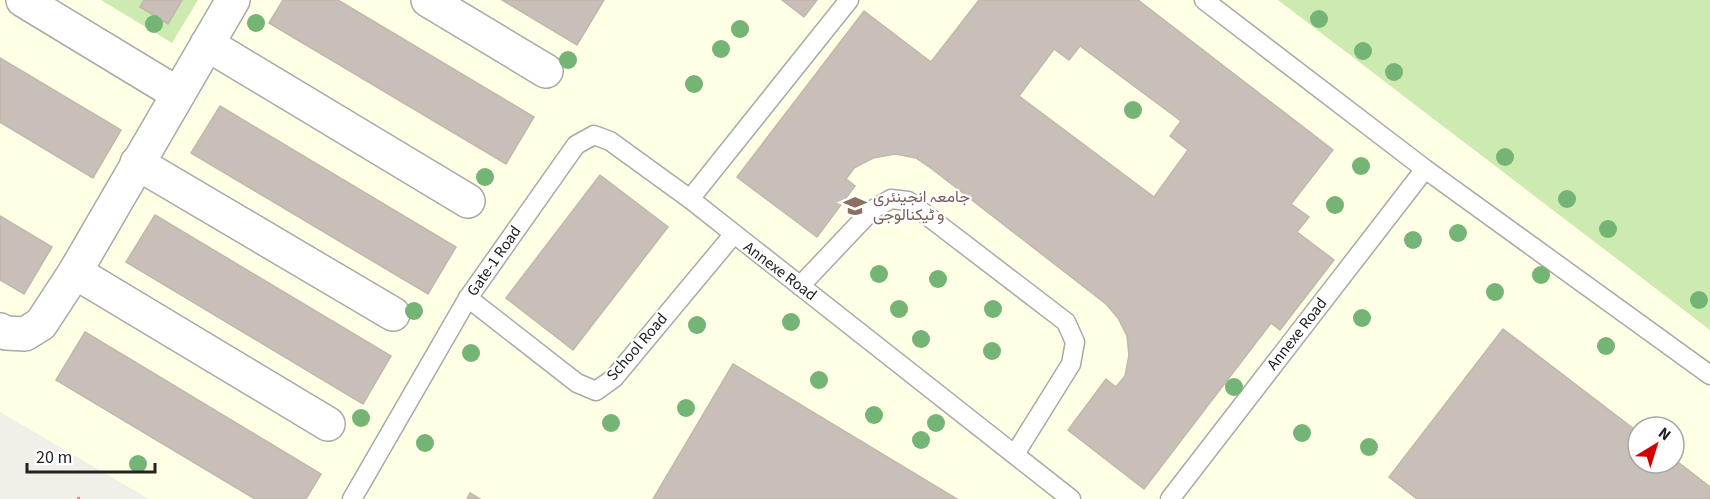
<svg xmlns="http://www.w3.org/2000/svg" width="1710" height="499" font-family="'Source Sans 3',Vazirmatn,sans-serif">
<rect width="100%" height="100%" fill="#f2efe9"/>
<path fill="#ffffe5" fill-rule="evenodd" d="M0 0H1710V499H149L0 412ZM1638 427H1674V463H1638Z"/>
<g fill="#cdebb0">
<polygon points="101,0 198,0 172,43"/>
<polygon points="1278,0 1710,0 1710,330"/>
</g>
<g fill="#c7bfb8" stroke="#c4b6ab" stroke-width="1.5" fill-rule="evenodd">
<polygon points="144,0 182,0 168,24 140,7"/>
<polygon points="283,0 338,0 534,117 506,164 269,23"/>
<polygon points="502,0 604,0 577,45"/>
<polygon points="782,0 817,0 804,17"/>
<path d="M979 0H1138L1333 150 1291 204 1309 217 1297 232 1334 260 1280 330 1271 323 1144 489 1068 430 1106 379 1116 387 1125 376 1129 355 1127 336 1118 318 1106 304 932 169 916 158 895 154 873 158 854 168 846 179 855 186 817 237 737 177 864 11 931 62ZM1080 46 1181 121 1170 136 1188 150 1154 197 1019 96 1054 49 1069 60Z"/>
<polygon points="0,58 121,130 93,178 0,122"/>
<polygon points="220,106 456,247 428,294 191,153"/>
<polygon points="600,175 668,227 573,350 506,298"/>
<polygon points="155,215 391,356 363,404 126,262"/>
<polygon points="0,216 52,247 24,294 0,280"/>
<polygon points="1503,329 1638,432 1638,463 1674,463 1674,459 1710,487 1710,499 1417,499 1389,477"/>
<polygon points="85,332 321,474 306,499 255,499 56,380"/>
<polygon points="733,364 957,499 653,499"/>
<polygon points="470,493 480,499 467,499"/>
</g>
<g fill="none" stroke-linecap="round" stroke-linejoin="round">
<g stroke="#a9a9a9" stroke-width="21">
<g id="lane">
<polyline points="849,0 690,199 1071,499"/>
<polyline points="1204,0 1425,169 1710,375"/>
<polyline points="800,286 872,210 891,199 908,201 1066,322 1075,342 1071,364 1015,454"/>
<polyline points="468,298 577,383 596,391 614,378 733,235"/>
<polyline points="352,499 468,298 576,145 594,135 610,141 690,199"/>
<polyline points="1170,499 1425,169"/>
</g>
</g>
<g stroke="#a9a9a9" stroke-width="36">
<g id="street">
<polyline points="23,0 178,94"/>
<polyline points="428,0 546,71"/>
<polyline points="207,44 468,201"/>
<polyline points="137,163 393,314"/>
<polyline points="75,272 328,424"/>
<polyline points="0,330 6,333 25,334 41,324 75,272 233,0"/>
</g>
</g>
<polyline stroke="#fa8072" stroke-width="4" stroke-dasharray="3 3" stroke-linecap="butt" points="77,499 80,499"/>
<use href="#lane" stroke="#fff" stroke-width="18"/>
<use href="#street" stroke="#fff" stroke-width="33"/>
</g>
<g fill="#74b475">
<circle cx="1319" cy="19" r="9"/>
<circle cx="256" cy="23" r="9"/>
<circle cx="154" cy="24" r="9"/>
<circle cx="740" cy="29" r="9"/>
<circle cx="721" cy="49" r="9"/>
<circle cx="1363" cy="51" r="9"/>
<circle cx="568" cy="60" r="9"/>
<circle cx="1394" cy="72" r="9"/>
<circle cx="694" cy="84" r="9"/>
<circle cx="1133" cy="110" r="9"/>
<circle cx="1505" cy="157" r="9"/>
<circle cx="1361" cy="166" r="9"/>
<circle cx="485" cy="177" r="9"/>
<circle cx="1567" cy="199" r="9"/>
<circle cx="1335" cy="205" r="9"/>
<circle cx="1608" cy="229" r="9"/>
<circle cx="1458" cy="233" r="9"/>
<circle cx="1413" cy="240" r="9"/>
<circle cx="879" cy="274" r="9"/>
<circle cx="1541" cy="275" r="9"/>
<circle cx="938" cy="279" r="9"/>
<circle cx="1495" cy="292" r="9"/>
<circle cx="1699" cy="300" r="9"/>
<circle cx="899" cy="309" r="9"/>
<circle cx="993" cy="309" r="9"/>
<circle cx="414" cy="311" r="9"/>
<circle cx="1362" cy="318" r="9"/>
<circle cx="791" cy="322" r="9"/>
<circle cx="697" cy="325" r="9"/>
<circle cx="921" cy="339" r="9"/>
<circle cx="1606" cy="346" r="9"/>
<circle cx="992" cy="351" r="9"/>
<circle cx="471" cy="353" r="9"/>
<circle cx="819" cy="380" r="9"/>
<circle cx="1234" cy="387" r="9"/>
<circle cx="686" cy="408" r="9"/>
<circle cx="874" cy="415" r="9"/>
<circle cx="361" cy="418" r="9"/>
<circle cx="611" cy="423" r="9"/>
<circle cx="936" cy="423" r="9"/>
<circle cx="1302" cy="433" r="9"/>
<circle cx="921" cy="440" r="9"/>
<circle cx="425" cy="443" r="9"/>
<circle cx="1369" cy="447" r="9"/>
<circle cx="138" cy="464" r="9"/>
</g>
<defs>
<g id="university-bare" transform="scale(1.8)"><path d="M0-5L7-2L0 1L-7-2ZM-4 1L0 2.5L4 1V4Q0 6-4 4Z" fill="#8d6e63" stroke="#fff" stroke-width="2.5" paint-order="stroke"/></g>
</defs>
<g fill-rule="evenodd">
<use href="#university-bare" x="855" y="206"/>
</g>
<g text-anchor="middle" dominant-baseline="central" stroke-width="4.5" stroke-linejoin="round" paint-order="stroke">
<g font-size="16" fill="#785e54" stroke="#fff" text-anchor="start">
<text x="873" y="197">جامعہ انجینئری<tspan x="873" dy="18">و ٹیکنالوجی</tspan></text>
</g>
<g font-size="16" fill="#222" stroke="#fff">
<text transform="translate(494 261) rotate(-55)">Gate-1 Road</text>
<text transform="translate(780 271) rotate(37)">Annexe Road</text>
<text transform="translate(1297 334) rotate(-52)">Annexe Road</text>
<text transform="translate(637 347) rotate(-49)">School Road</text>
</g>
</g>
<g transform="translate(1656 445) rotate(38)"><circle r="28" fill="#ffffff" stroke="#a7a7a7" stroke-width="1.5"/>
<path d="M0-4.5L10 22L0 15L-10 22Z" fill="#d40000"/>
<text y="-9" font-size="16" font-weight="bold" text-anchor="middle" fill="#222222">N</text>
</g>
<path d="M27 463v9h128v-9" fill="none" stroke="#222222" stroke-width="3"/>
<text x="36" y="463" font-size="18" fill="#222222" stroke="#ffffff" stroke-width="4.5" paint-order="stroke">20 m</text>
</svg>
